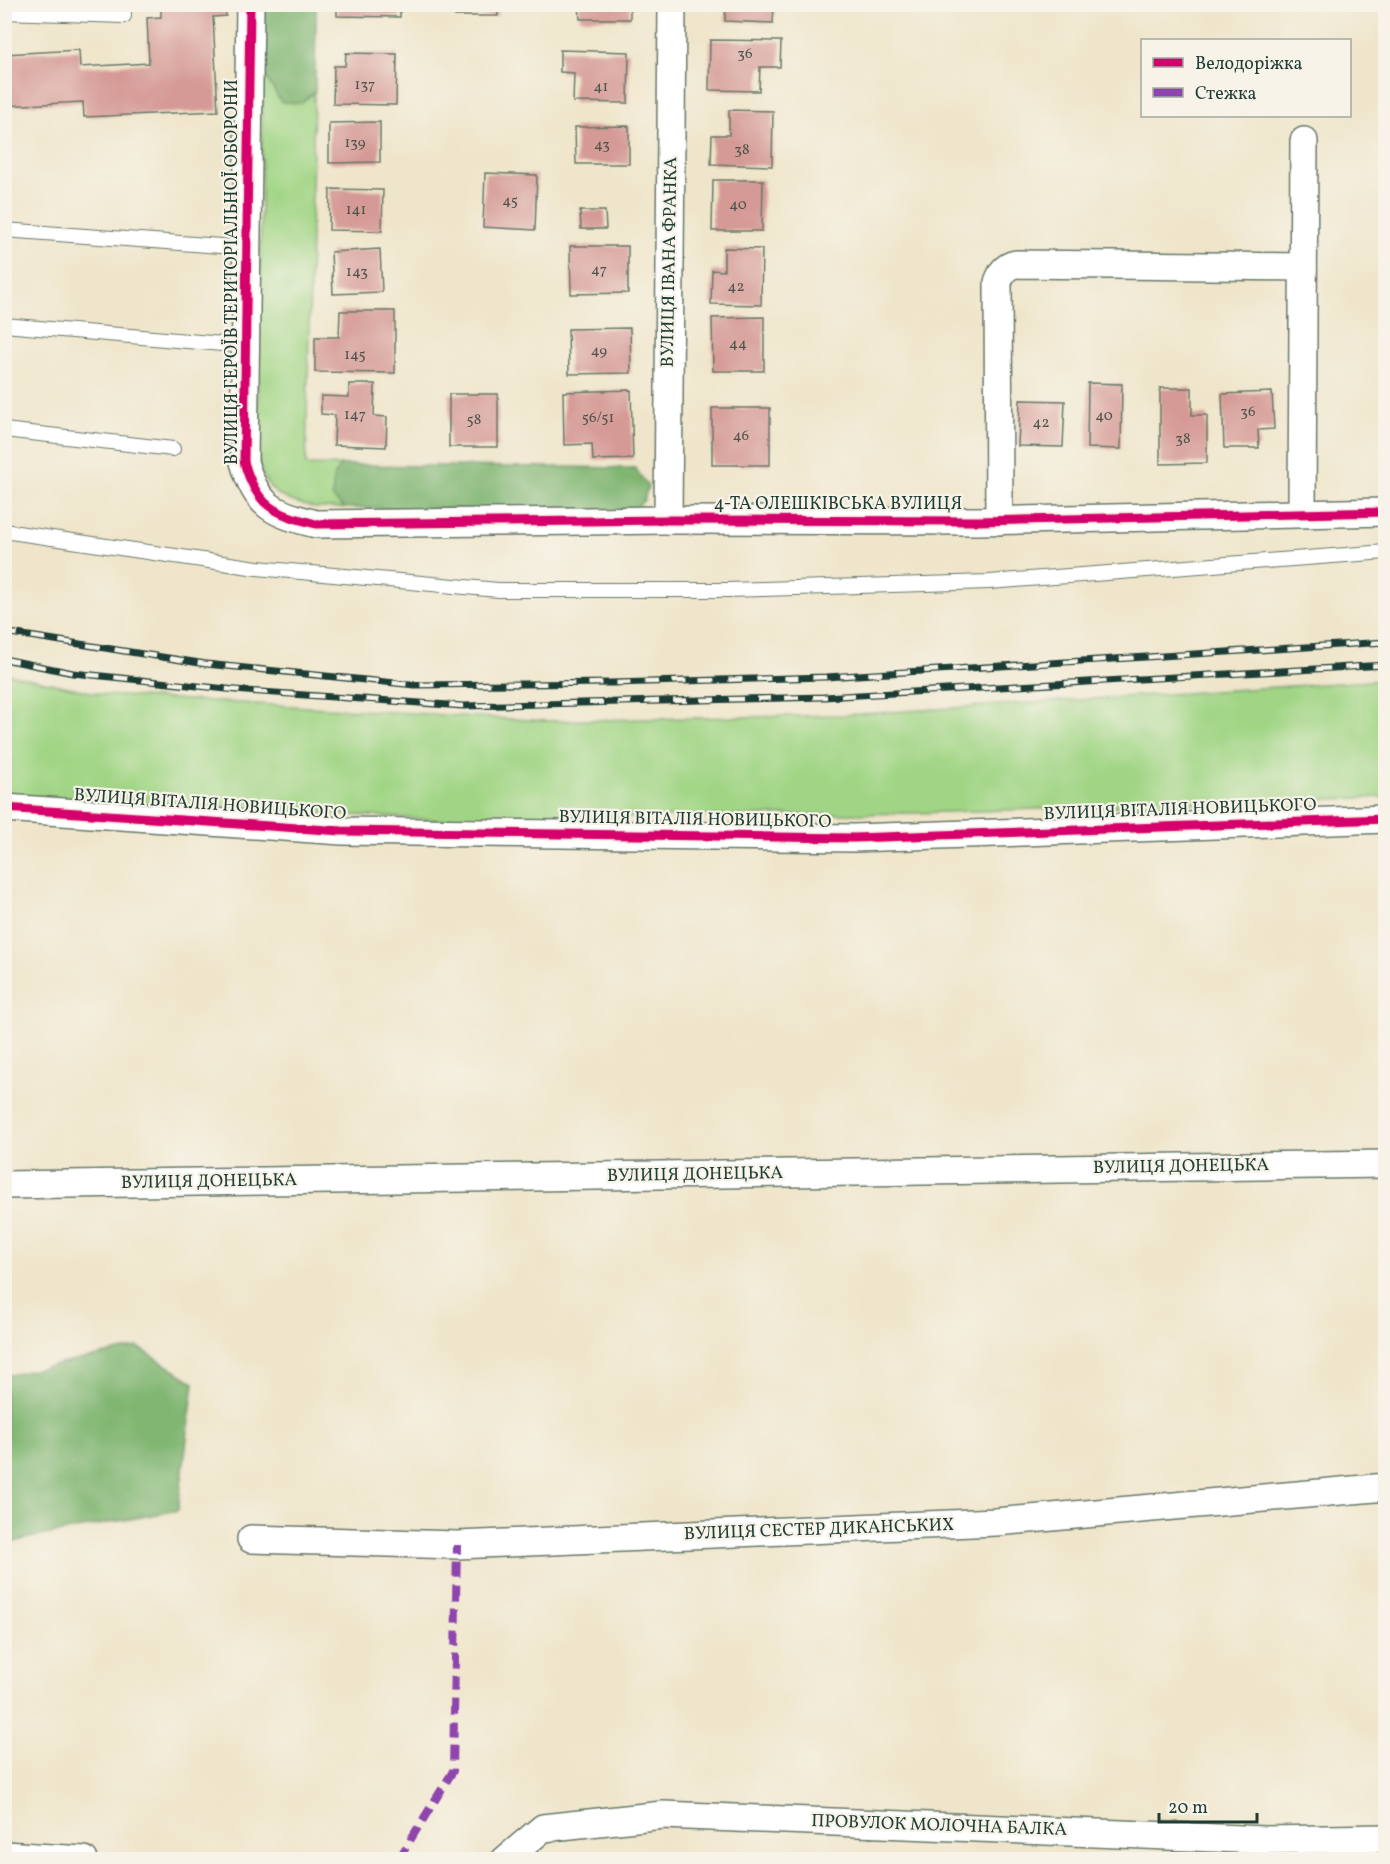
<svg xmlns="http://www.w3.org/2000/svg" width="1390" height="1864" font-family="Vollkorn,serif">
<rect width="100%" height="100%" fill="#f7f3e8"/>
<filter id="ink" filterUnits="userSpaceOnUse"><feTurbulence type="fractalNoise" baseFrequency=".0167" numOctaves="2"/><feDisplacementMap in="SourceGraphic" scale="12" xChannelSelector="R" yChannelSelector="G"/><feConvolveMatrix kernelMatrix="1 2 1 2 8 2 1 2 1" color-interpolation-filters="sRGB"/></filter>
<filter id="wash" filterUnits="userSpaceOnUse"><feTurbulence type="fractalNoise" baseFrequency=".008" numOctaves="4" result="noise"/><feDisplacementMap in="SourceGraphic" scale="24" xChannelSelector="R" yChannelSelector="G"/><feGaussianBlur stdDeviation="1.35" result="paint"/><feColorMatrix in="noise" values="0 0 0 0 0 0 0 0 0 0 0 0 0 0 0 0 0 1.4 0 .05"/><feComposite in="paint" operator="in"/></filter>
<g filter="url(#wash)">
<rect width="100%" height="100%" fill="#efe5ca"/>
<g fill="#a1d585" stroke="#60895c" stroke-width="1.5">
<path d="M264 5H316L306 465 635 468V510L315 508C278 498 264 493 257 452Z"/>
<polygon points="4,673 105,695 546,721 844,715 1385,680 1385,797 915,813 444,820 87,801 5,794"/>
</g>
<g fill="#80b672" stroke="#507a53" stroke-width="1.5">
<polygon points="264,5 316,5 315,92 301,103 281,102 263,72"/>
<polygon points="340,465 635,468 648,486 644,500 635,510 344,508 332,497 334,477"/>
<polygon points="138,1347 194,1383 178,1510 34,1537 5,1544 5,1376"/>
</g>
<g id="blocks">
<g fill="#d59a95">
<polygon points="161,4 225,4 226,16 213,17 218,111 84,117 83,102 4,106 4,54 79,50 80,67 149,63 147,18 161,17"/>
<polygon points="337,4 400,4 400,17 337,16"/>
<polygon points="579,4 630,4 630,19 580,19"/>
<polygon points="726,4 774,4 773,23 725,21"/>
<rect x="455" y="5" width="43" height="11"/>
<polygon points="710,40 781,41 780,67 760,67 759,91 709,90"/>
<polygon points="560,50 629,52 628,103 573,102 574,73 560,72"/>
<polygon points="346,53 397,54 396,105 333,104 334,66 345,66"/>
<polygon points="729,110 773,111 772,166 711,164 712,135 729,135"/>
<polygon points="380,122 380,162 329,163 329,123"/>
<polygon points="629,126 629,164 576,164 575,127"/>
<polygon points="485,173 537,175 535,230 483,227"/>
<polygon points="713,180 763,180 762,231 712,231"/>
<polygon points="330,189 383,190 382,231 329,230"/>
<polygon points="580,211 605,211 606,229 581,229"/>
<polygon points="570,246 628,246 628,293 571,294"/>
<polygon points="724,248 762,249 761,305 711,304 712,270 724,271"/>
<polygon points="380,249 382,292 333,294 331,252"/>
<polygon points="340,311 395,311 395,373 315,372 315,337 339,337"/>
<polygon points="764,317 764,371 713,371 712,318"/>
<polygon points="630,328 631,373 569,374 568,329"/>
<polygon points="1088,383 1122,384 1121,449 1087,448"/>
<polygon points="349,384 375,384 374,416 387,417 386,447 334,445 335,415 321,414 321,396 349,397"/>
<polygon points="1160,388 1192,388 1192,415 1207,415 1207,463 1160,464"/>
<polygon points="631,390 633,459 593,460 592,444 564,445 563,392"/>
<polygon points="1272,392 1274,429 1258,430 1259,448 1224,448 1222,394"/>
<rect x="449" y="394" width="49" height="53"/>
<polygon points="1020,400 1065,401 1063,447 1018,446"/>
<rect x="712" y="408" width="58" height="57"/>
</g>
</g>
</g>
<g filter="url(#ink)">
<use href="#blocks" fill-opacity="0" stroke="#687868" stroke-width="1.5"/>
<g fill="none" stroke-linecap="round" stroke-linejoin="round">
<g stroke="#687868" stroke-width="16">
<g id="lane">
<polyline points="4,12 124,16 124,4"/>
<polyline points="4,230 248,248"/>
<polyline points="4,325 245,346"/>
<polyline points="4,430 173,449"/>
<polyline points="4,531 257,568 498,590 727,590 989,582 1386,552"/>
</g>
</g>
<g stroke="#687868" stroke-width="30">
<g id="street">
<path d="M250 4 244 462C257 507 273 513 316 524L668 520 977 521 1386 512"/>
<polyline points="1302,513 1304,141"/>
<polyline points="668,520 672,4"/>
<path d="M999 521 998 282C1002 272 1005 266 1016 264L1303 267"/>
<polyline points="4,808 342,831 854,838 1386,819"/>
<polyline points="4,1185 1386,1164"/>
<polyline points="251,1539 457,1545 996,1522 1386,1487"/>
<polyline points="4,1855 84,1860"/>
<polyline points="505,1860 543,1828 663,1815 1265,1840 1386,1838"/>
</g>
</g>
<use href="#lane" stroke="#fff" stroke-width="14"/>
<use href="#street" stroke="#fff" stroke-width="27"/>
<g stroke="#1f3d34" stroke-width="7">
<g id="rail">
<polyline points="4,632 206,664 415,685 612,683 826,677 1386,642"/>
<polyline points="4,659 73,673 246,691 463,706 824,697 1386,665"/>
</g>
</g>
<use href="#rail" stroke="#f7f3e8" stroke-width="4.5" stroke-dasharray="14" stroke-linecap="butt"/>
<polyline stroke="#8e44ad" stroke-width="8" stroke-dasharray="15 8" stroke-linecap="butt" points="398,1860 453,1771 457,1545"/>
<g stroke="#f7f3e8" stroke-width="13">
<g id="cycleway">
<path d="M250 4 244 462C257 507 273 513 316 524L668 520 977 521 1386 512"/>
<polyline points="4,808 342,831 854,838 1386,819"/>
</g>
</g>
<use href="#cycleway" stroke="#d6006c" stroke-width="9"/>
</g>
</g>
<g text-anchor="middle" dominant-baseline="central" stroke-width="4.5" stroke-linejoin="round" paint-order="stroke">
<g font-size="15" fill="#4c544c">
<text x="745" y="54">36</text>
<text x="365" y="85">137</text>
<text x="601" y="87">41</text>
<text x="355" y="143">139</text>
<text x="602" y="145">43</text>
<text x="742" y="150">38</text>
<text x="510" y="201">45</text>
<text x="738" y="205">40</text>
<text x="356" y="210">141</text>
<text x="599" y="270">47</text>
<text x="357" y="272">143</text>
<text x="736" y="287">42</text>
<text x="738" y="344">44</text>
<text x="599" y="351">49</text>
<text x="355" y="355">145</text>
<text x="1248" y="412">36</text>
<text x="355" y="415">147</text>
<text x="1104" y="416">40</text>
<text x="598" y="418">56/51</text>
<text x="474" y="420">58</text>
<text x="1041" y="423">42</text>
<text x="741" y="436">46</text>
<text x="1183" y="439">38</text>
</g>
<g font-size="18" fill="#1f3d34" stroke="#f7f3e8">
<text transform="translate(670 262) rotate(-89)">ВУЛИЦЯ ІВАНА ФРАНКА</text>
<text transform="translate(232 272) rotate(-90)">ВУЛИЦЯ ГЕРОЇВ ТЕРИТОРІАЛЬНОЇ ОБОРОНИ</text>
<text x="838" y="504">4-ТА ОЛЕШКІВСЬКА ВУЛИЦЯ</text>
<text transform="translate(210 805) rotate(4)">ВУЛИЦЯ ВІТАЛІЯ НОВИЦЬКОГО</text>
<text transform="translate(1180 810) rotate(-2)">ВУЛИЦЯ ВІТАЛІЯ НОВИЦЬКОГО</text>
<text transform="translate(695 820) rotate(1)">ВУЛИЦЯ ВІТАЛІЯ НОВИЦЬКОГО</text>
<text transform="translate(1181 1167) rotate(-1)">ВУЛИЦЯ ДОНЕЦЬКА</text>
<text transform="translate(695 1175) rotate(-1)">ВУЛИЦЯ ДОНЕЦЬКА</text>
<text transform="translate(209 1182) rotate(-1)">ВУЛИЦЯ ДОНЕЦЬКА</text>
<text transform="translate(819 1530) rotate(-2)">ВУЛИЦЯ СЕСТЕР ДИКАНСЬКИХ</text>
<text transform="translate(939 1826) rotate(2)">ПРОВУЛОК МОЛОЧНА БАЛКА</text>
</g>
</g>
<rect width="1390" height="1864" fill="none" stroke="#f7f3e8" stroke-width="24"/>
<rect x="1141" y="39" width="210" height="78" fill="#f7f3e8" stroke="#a1aaa0" stroke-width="1.5"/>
<rect x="1153" y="58" width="30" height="9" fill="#d6006c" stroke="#a1aaa0" stroke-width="1.5"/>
<text x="1195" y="69" font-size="18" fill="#1f3d34">Велодоріжка</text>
<rect x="1153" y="88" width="30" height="9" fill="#8e44ad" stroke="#a1aaa0" stroke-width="1.5"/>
<text x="1195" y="99" font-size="18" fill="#1f3d34">Стежка</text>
<path d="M1159 1813v9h98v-9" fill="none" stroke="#1f3d34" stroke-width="3"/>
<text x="1168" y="1813" font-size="18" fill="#1f3d34" stroke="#f7f3e8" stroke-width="4.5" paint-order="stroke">20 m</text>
</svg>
